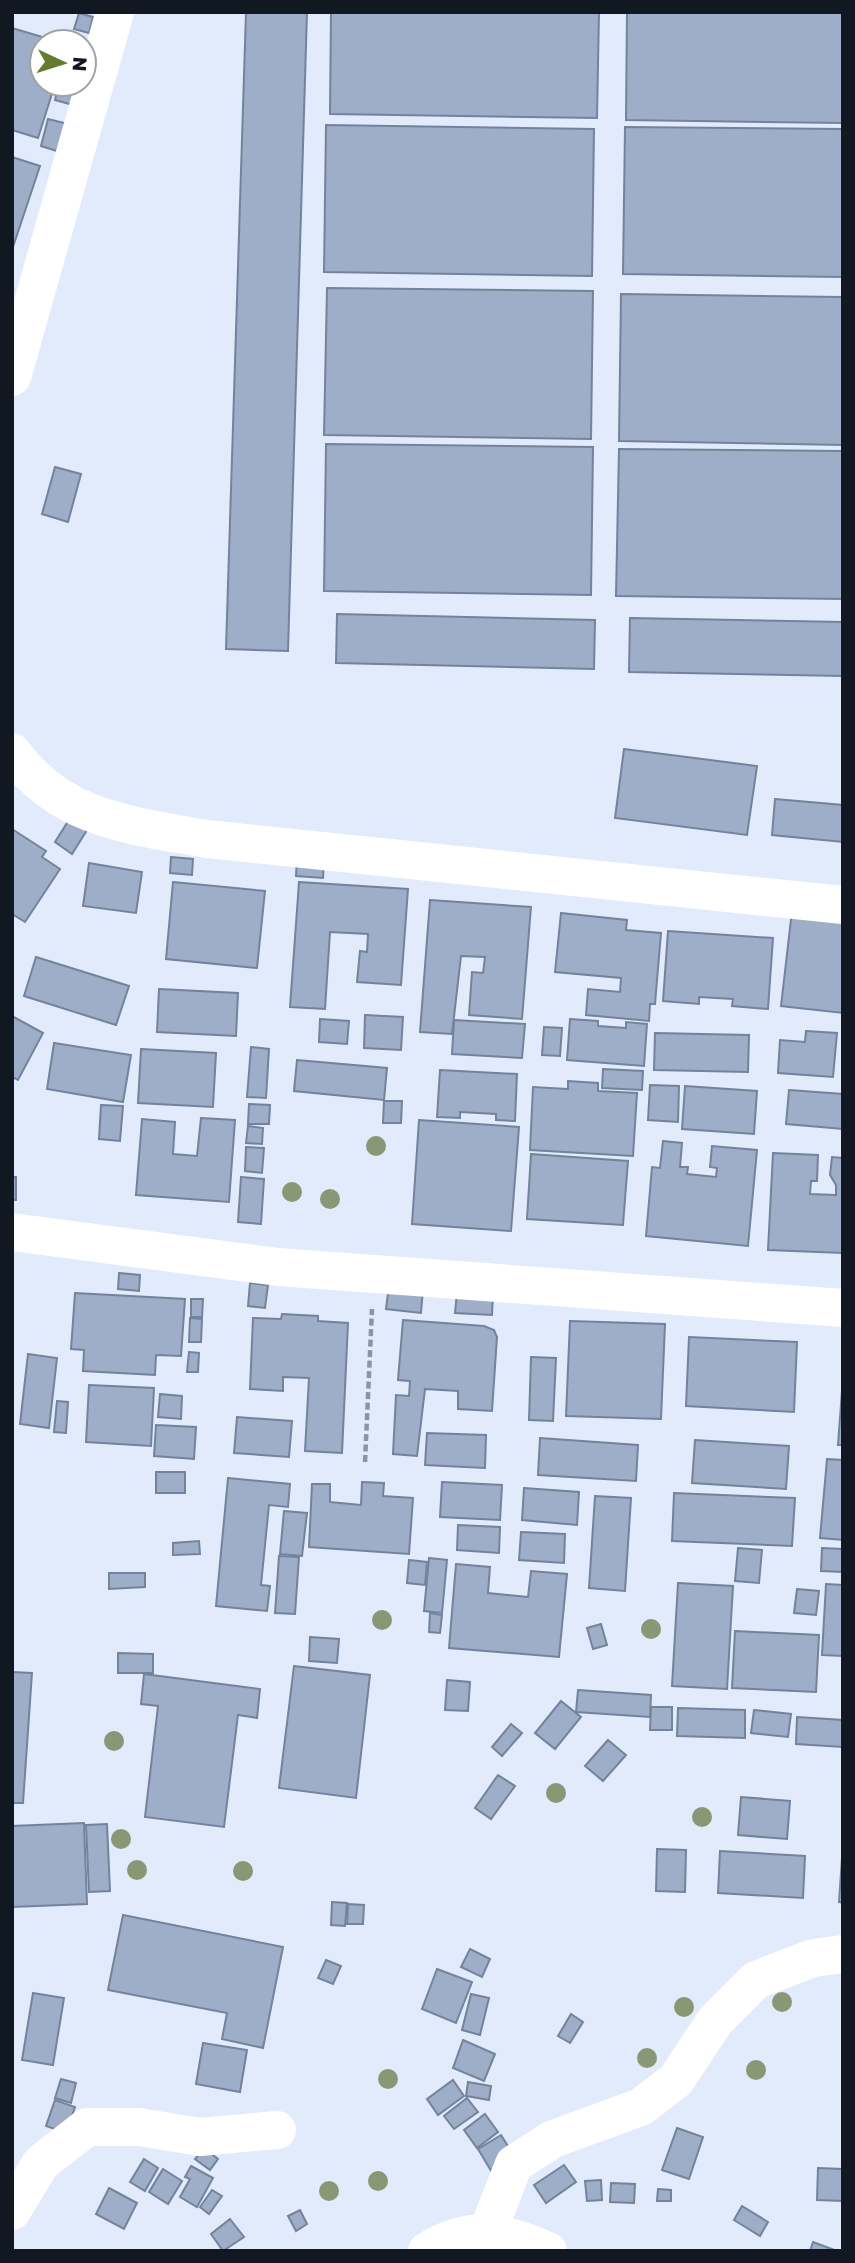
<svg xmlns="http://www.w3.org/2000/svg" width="855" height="2263" font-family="'Golos Text',sans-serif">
<rect width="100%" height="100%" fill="#e1ebfc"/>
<g fill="#9eaec8" stroke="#73839b" stroke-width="2">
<polygon points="246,12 307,12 288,651 226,649"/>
<polygon points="331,12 599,12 597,118 330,114"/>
<polygon points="627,12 843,12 843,123 626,120"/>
<polygon points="79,13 93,17 89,33 74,29"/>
<polygon points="12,28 59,42 42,42 42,84 55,84 38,138 12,130"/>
<polygon points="59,84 78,87 73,105 55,100"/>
<polygon points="48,119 68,124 60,152 41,146"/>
<polygon points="326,125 594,129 592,276 324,272"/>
<polygon points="625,127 843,129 843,277 623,274"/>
<polygon points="12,157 40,166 12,250"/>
<polygon points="327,288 593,291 591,439 324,435"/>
<polygon points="621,294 843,297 843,445 619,441"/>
<polygon points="326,444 593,447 591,595 324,591"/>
<polygon points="619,449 843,451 843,599 616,596"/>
<polygon points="55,467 81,474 68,522 42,514"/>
<polygon points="337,614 595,620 594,669 336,663"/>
<polygon points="630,618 843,622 843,676 629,672"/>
<polygon points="624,749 757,766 747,835 615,818"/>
<polygon points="775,799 843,805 843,842 772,835"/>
<polygon points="72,815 89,827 72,854 55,842"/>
<polygon points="12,829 46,851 42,857 60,869 25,922 12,914"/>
<polygon points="171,857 193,859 192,875 170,873"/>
<polygon points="297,857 324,859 323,878 296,876"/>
<polygon points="89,863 142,872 136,913 83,906"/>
<polygon points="173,882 265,891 257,968 166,959"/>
<polygon points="299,882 408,889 401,985 357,982 360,951 367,952 368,934 330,932 325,1009 290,1007"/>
<polygon points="430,900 531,907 522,1019 469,1015 472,972 483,973 485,957 461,956 452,1034 420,1032"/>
<polygon points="793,902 843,908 843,1013 781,1006"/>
<polygon points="561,913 627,920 626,930 661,933 655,1004 650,1004 649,1021 586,1015 588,989 620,992 621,978 555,972"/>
<polygon points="668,931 773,938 768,1009 732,1006 733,999 699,997 699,1004 663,1001"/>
<polygon points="36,957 129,986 116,1025 24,996"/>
<polygon points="159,989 238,993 236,1036 157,1032"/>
<polygon points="365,1015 403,1017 401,1050 364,1048"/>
<polygon points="12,1016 43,1033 18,1080 12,1077"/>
<polygon points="320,1019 349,1021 347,1044 319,1042"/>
<polygon points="570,1019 598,1021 598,1026 626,1028 626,1022 647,1024 644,1066 567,1060"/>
<polygon points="454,1020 525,1024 522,1058 452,1054"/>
<polygon points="544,1027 562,1028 560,1056 542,1055"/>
<polygon points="806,1031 837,1033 833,1077 778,1073 780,1040 805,1042"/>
<polygon points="655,1033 749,1035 748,1072 654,1070"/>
<polygon points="54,1043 131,1055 123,1102 47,1089"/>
<polygon points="251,1047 269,1049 266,1098 247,1097"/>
<polygon points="141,1049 216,1053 213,1107 138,1103"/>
<polygon points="297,1060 387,1068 384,1100 294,1091"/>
<polygon points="603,1069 643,1071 642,1090 602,1088"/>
<polygon points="440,1070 517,1074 515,1121 496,1120 496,1114 460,1112 460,1118 437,1117"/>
<polygon points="568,1081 598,1083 598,1091 637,1093 633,1156 530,1150 533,1087 568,1089"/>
<polygon points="650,1085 679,1086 678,1122 648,1120"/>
<polygon points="685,1086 757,1091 754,1134 682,1129"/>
<polygon points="789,1090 843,1094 843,1129 786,1124"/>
<polygon points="384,1101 402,1101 401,1123 383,1123"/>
<polygon points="249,1104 270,1105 269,1124 248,1124"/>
<polygon points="101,1105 123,1106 120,1141 99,1139"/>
<polygon points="201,1118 235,1120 229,1202 136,1195 142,1119 175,1122 173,1154 197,1156"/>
<polygon points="419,1120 519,1127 511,1231 412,1224"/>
<polygon points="248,1126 263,1128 262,1144 246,1143"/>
<polygon points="663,1141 682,1143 680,1167 688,1167 687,1174 716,1177 717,1168 710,1167 712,1146 757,1150 748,1246 646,1236 652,1167 660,1168"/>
<polygon points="246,1147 264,1148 262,1173 245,1171"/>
<polygon points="773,1153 818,1155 817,1181 811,1181 810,1194 836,1195 836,1185 830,1175 832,1157 843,1158 843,1253 768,1250"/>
<polygon points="531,1154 628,1161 623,1225 527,1219"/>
<rect x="12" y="1177" width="4" height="23"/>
<polygon points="241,1177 264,1179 261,1224 238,1222"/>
<polygon points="119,1273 140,1275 139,1291 118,1289"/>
<polygon points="250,1283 268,1285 265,1308 248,1306"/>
<polygon points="389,1285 423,1289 421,1313 386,1309"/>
<polygon points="457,1292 493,1294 492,1315 455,1313"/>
<polygon points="75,1293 185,1299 181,1356 156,1355 155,1375 83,1371 84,1350 71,1349"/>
<polygon points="191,1299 203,1299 202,1317 191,1317"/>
<polygon points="282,1314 318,1316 318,1321 348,1323 342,1453 305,1451 309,1378 283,1377 283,1391 250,1389 253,1318 281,1319"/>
<polygon points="190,1318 202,1319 201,1342 189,1342"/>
<polygon points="403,1320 484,1326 494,1330 497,1337 492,1411 458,1409 458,1391 425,1389 417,1456 393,1454 396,1395 409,1396 410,1381 398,1380"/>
<polygon points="570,1321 665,1324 661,1419 566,1416"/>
<polygon points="689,1337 797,1342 794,1412 686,1406"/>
<polygon points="189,1352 199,1353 198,1372 187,1372"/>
<polygon points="28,1354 57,1358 49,1428 20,1424"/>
<polygon points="531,1357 556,1358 553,1421 529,1420"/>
<polygon points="843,1377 843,1445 838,1445"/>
<polygon points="89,1385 154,1388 151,1446 86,1442"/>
<polygon points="160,1394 182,1396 181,1419 158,1417"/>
<polygon points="57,1401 68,1402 66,1433 54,1432"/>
<polygon points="237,1417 292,1421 289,1457 234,1453"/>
<polygon points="156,1425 196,1427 194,1459 154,1456"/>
<polygon points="427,1433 486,1435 485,1468 425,1465"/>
<polygon points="540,1438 638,1445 636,1481 538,1475"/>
<polygon points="695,1440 789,1446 786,1489 692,1483"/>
<polygon points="827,1459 843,1460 843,1540 820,1538"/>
<rect x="156" y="1472" width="29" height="21"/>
<polygon points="228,1478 290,1484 288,1507 269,1505 261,1585 270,1586 267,1611 216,1606"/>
<polygon points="362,1482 384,1483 383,1496 413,1498 409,1554 309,1547 312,1484 330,1484 330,1502 361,1505"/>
<polygon points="442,1482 502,1485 500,1520 440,1517"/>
<polygon points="524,1488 579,1492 577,1525 522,1520"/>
<polygon points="674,1493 795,1498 792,1546 672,1541"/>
<polygon points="595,1496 631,1498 625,1591 589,1588"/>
<polygon points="284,1511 307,1513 302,1556 280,1554"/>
<polygon points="458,1525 500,1527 499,1553 457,1550"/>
<polygon points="521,1532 565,1534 564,1563 519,1560"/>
<polygon points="199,1541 200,1554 173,1555 173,1543"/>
<polygon points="738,1548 762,1550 759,1583 735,1581"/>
<polygon points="822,1548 843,1549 843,1572 821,1571"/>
<polygon points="279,1556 299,1557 295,1614 275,1613"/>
<polygon points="429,1558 447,1560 442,1613 424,1611"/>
<polygon points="409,1560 427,1562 425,1585 407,1583"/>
<polygon points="456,1564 490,1567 488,1593 528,1597 531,1571 567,1574 559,1657 449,1648"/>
<polygon points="109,1573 145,1573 145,1587 109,1589"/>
<polygon points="678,1583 733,1586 727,1689 672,1686"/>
<polygon points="826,1584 843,1585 843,1656 822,1655"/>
<polygon points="797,1589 819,1591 816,1615 794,1613"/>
<polygon points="430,1613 442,1615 440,1633 429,1632"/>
<polygon points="601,1624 607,1645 593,1649 587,1628"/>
<polygon points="735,1631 819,1635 816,1692 732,1688"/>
<polygon points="310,1637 339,1639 337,1663 309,1661"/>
<polygon points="118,1653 153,1654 153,1673 118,1673"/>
<polygon points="294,1666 370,1675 356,1798 279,1788"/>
<polygon points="12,1672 32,1673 23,1803 12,1803"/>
<polygon points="144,1674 260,1689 257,1718 238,1715 224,1827 145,1817 158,1706 141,1704"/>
<polygon points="447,1680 470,1682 468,1711 445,1710"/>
<polygon points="578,1690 651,1695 650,1717 576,1712"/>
<polygon points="561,1701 581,1717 555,1749 535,1733"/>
<polygon points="651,1707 672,1707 672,1730 650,1730"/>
<polygon points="678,1708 745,1710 745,1738 677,1736"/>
<polygon points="754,1710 791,1714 788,1737 751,1733"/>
<polygon points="797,1717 843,1720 843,1747 796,1744"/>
<polygon points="511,1724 522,1733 502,1756 492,1747"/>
<polygon points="608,1740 626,1755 603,1781 585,1766"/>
<polygon points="498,1775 515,1786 491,1819 475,1808"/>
<polygon points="741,1797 790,1801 787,1839 738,1835"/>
<polygon points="84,1823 87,1904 12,1907 12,1826"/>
<polygon points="107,1824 110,1891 89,1892 86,1825"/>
<polygon points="657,1849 686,1850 685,1892 656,1891"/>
<polygon points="720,1851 805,1856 803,1898 718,1893"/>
<polygon points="842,1858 843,1858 843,1903 839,1902"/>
<polygon points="332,1902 347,1903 345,1926 331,1925"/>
<polygon points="348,1904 364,1905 363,1924 347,1924"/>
<polygon points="123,1915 283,1947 263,2048 222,2039 227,2013 108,1990"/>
<polygon points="470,1949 490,1959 482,1977 461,1967"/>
<polygon points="326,1960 341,1966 333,1984 318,1978"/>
<polygon points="437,1969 472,1982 456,2023 422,2009"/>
<polygon points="33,1993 64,1998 53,2065 22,2060"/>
<polygon points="471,1994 489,1998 480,2035 462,2030"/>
<polygon points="571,2014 583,2022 570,2043 558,2036"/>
<polygon points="463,2040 495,2054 484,2081 453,2068"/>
<polygon points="203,2043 247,2050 240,2092 196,2084"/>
<polygon points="61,2079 76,2083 71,2103 55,2098"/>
<polygon points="453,2080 464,2096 438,2115 427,2099"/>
<polygon points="468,2082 491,2086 489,2100 466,2096"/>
<polygon points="467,2098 478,2112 454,2129 444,2116"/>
<polygon points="55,2100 75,2107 66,2133 46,2126"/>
<polygon points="485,2114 498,2132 477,2148 464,2130"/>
<polygon points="677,2128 703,2137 689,2179 662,2170"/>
<polygon points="501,2135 516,2159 493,2174 478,2149"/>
<polygon points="204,2148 218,2159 210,2170 195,2159"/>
<polygon points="144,2159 158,2168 145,2191 130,2182"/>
<polygon points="564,2165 576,2182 546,2203 534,2185"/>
<polygon points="191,2166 213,2178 197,2207 180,2197 190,2179 185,2177"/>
<polygon points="818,2168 843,2169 843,2201 817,2200"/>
<polygon points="163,2169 182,2181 168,2204 149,2192"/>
<polygon points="601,2180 602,2200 587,2201 585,2181"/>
<polygon points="611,2183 635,2184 634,2203 610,2202"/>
<polygon points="109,2188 137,2203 124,2229 96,2214"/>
<polygon points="658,2189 671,2190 671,2201 657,2201"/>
<polygon points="212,2190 222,2196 209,2214 200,2207"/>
<polygon points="742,2206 768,2222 760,2236 734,2220"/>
<polygon points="300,2210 307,2224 296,2231 288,2216"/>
<polygon points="230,2219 244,2237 223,2251 211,2234"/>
<polygon points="813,2242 837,2251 810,2251"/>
</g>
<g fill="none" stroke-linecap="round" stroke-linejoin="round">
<polyline stroke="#8c94a2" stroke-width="4.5" stroke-dasharray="7 3.5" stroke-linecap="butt" points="365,1462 372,1309"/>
<g stroke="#fff" stroke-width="38">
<polyline points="12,377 115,12"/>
<path d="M12 752C61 820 130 825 207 839L843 905"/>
<polyline points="12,1232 278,1267 843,1308"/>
<polyline points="12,2211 41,2163 87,2127 139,2127 200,2137 277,2130"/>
<polyline points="488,2231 514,2164 553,2139 641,2107 676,2080 715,2021 756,1980 813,1958 843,1954"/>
<path d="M427 2251C470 2224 503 2231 548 2251"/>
</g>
</g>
<g fill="#899774">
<circle cx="376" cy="1146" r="10"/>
<circle cx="292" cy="1192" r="10"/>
<circle cx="330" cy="1199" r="10"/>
<circle cx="382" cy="1620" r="10"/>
<circle cx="651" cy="1629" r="10"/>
<circle cx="114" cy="1741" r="10"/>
<circle cx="556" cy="1793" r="10"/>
<circle cx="702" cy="1817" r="10"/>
<circle cx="121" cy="1839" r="10"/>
<circle cx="137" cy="1870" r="10"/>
<circle cx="243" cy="1871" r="10"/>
<circle cx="782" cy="2002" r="10"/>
<circle cx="684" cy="2007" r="10"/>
<circle cx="647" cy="2058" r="10"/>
<circle cx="756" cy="2070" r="10"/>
<circle cx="388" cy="2079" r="10"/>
<circle cx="378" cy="2181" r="10"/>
<circle cx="329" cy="2191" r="10"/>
</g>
<rect width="855" height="2263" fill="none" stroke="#121821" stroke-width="28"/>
<g transform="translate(63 63) rotate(94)"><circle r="33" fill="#ffffff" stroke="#a0a3a6" stroke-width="2"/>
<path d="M0-5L12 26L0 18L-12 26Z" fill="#667b2c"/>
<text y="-10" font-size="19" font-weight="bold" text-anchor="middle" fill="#121821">N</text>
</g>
</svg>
